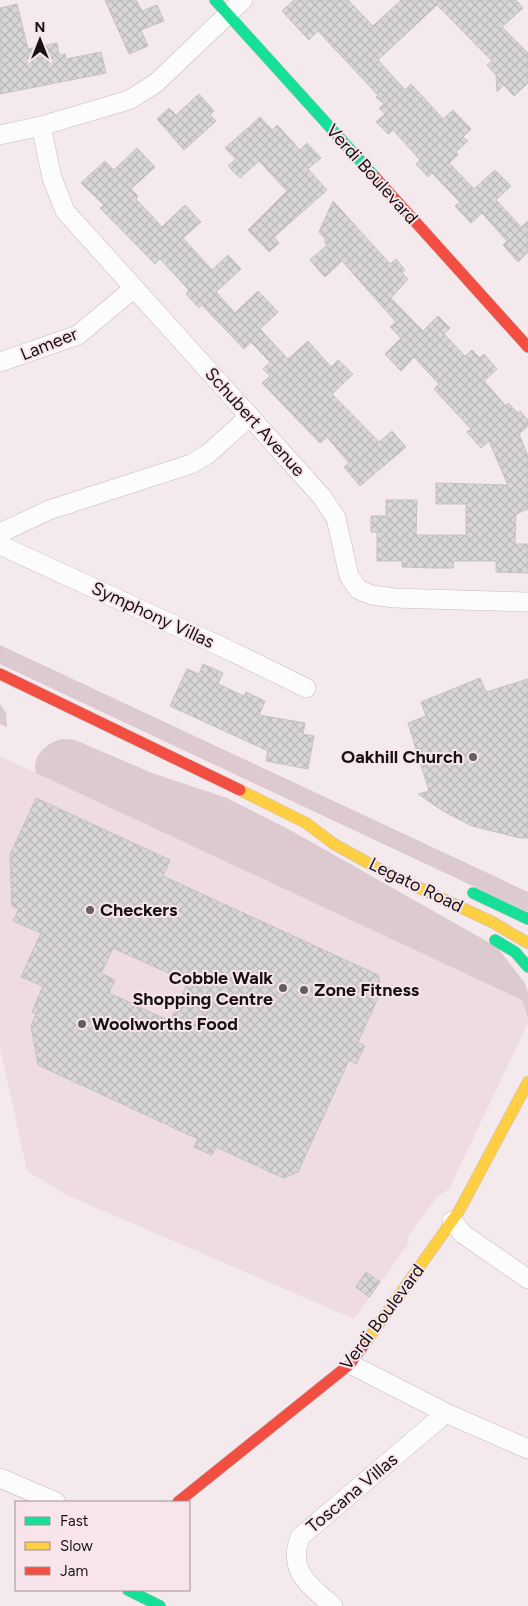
<svg xmlns="http://www.w3.org/2000/svg" width="528" height="1606" font-family="Figtree,sans-serif">
<defs>
<pattern id="building-cross-hatch" width="8" height="8" patternUnits="userSpaceOnUse" patternTransform="scale(1.25)"><rect width="8" height="8" fill="#d8d6d6"/><path d="M0 0l8 8M0 8l8-8" fill="none" stroke="#b9b7b7"/></pattern>
</defs>
<rect width="100%" height="100%" fill="#f4e9ed"/>
<polygon fill="#efdbe2" points="0,756 522,1000 528,1023 449,1189 437,1197 408,1236 409,1243 354,1319 67,1195 27,1171 0,1047"/>
<g fill="#ddc9d0">
<polygon points="0,645 528,892 528,912 0,664"/>
<polygon points="0,704 6,713 7,727 0,724"/>
<path d="M62 739 75 740 152 773 227 798 290 830 497 947 525 983 528 993V1019L522 1000 36 773C31 757 47 742 62 739Z"/>
</g>
<g fill="url(#building-cross-hatch)" stroke="#c4c2c2" fill-rule="evenodd">
<polygon points="105,0 136,0 142,11 157,5 164,21 141,30 148,46 129,54"/>
<polygon points="294,0 348,0 373,26 401,0 516,0 523,8 502,27 528,53 528,83 514,96 504,85 497,92 496,75 487,65 492,61 437,5 378,60 405,90 411,84 443,119 453,110 471,129 463,137 468,141 456,152 458,155 449,163 474,189 495,170 511,186 496,200 521,227 528,221 528,252 518,262 503,245 507,241 482,213 471,223 455,206 460,202 432,173 428,177 416,164 420,160 393,130 388,134 376,122 385,114 379,108 384,104 376,97 378,95 318,31 309,40 282,11"/>
<polygon points="17,4 28,49 57,43 59,55 65,54 66,59 101,52 106,73 0,94 0,8"/>
<polygon points="199,94 214,111 210,115 216,121 184,150 157,119 169,108 176,115"/>
<polygon points="260,117 272,130 277,125 300,150 307,143 321,158 308,169 327,190 274,237 279,243 269,252 248,230 287,191 259,161 240,178 228,166 236,159 225,148"/>
<polygon points="137,148 155,167 131,189 138,196 136,199 162,227 185,205 201,222 183,238 212,270 228,255 241,269 216,292 235,313 258,291 278,312 260,329 288,359 308,341 331,367 338,360 353,374 332,394 379,442 392,431 406,447 360,486 344,467 349,463 327,437 320,443 262,383 270,376 263,369 270,362 251,342 244,349 202,305 199,308 186,294 189,290 160,259 155,264 100,208 104,205 81,183 105,161 114,170"/>
<polygon points="333,201 390,264 396,259 405,270 402,273 408,279 391,298 423,331 438,316 450,328 444,334 465,356 472,350 480,358 484,354 497,369 484,381 506,406 508,403 518,413 520,411 528,420 528,426 519,434 528,456 528,509 516,514 515,544 528,544 528,573 496,572 496,561 454,561 453,568 434,568 402,567 402,561 377,561 377,532 371,532 371,516 386,516 386,500 417,500 416,535 466,535 466,504 436,504 436,483 508,485 489,441 481,448 467,432 471,429 434,389 439,384 414,357 401,371 385,354 401,338 390,327 396,322 342,261 325,277 310,260 327,245 324,242 326,240 319,232"/>
<polygon points="203,664 223,673 218,684 244,696 246,692 265,701 259,715 305,723 303,734 314,736 308,769 266,761 268,751 170,706 187,669 199,674"/>
<polygon points="480,678 486,692 528,679 528,838 520,838 472,826 443,811 418,794 429,791 408,723 426,716 421,702"/>
<path d="M36 798 170 860 163 876 378 975 382 989 358 1042 365 1046 356 1064 349 1060 298 1172 283 1178 216 1147 212 1155 194 1147 198 1139 38 1065 31 1026 36 1014 32 1012 43 986 21 977 41 933 13 921 19 909 12 906 10 855ZM113 948 188 982 170 1021 109 993 115 980 101 973Z"/>
<polygon points="366,1272 380,1282 369,1297 356,1287"/>
</g>
<g fill="none" stroke-linecap="round" stroke-linejoin="round">
<g stroke="#c4bcbf" stroke-width="20">
<g id="street">
<polyline points="41,126 52,178 65,211 322,497 336,518 349,576 359,590 372,595 394,598 528,602"/>
<polyline points="0,135 41,126 129,100 156,83 243,0"/>
<polyline points="0,362 78,335 133,289"/>
<polyline points="0,533 49,510 191,464 208,454 250,416"/>
<polyline points="0,545 235,653 306,688"/>
<polyline points="452,1221 463,1234 528,1279"/>
<polyline points="350,1364 446,1413 528,1449"/>
<polyline points="0,1478 56,1502"/>
<path d="M333 1606C310 1586 287 1571 300 1537L446 1413"/>
</g>
</g>
<g stroke="#c4bcbf" stroke-width="12">
<g id="fast">
<polyline points="215,0 375,177"/>
<polyline points="473,893 528,919"/>
<polyline points="495,940 515,952 528,967"/>
<polyline points="128,1590 160,1606"/>
</g>
</g>
<g stroke="#c4bcbf" stroke-width="12">
<g id="slow">
<polyline points="240,790 306,823 334,844 381,870 492,922 528,943"/>
<polyline points="368,1339 459,1211 528,1082"/>
</g>
</g>
<g stroke="#c4bcbf" stroke-width="12">
<g id="jam">
<polyline points="375,177 528,347"/>
<polyline points="0,674 240,790"/>
<polyline points="178,1502 350,1364 368,1339"/>
</g>
</g>
<use href="#street" stroke="#fdfcfc" stroke-width="19"/>
<use href="#fast" stroke="#16e098" stroke-width="11"/>
<use href="#slow" stroke="#ffcf43" stroke-width="11"/>
<use href="#jam" stroke="#f24e42" stroke-width="11"/>
</g>
<g fill="#655d60" stroke="#f8e5ec" stroke-width="2">
<circle cx="473" cy="757" r="5"/>
<circle cx="90" cy="910" r="5"/>
<circle cx="283" cy="988" r="5"/>
<circle cx="304" cy="990" r="5"/>
<circle cx="82" cy="1024" r="5"/>
</g>
<g text-anchor="middle" dominant-baseline="central" stroke-width="4" stroke-linejoin="round" paint-order="stroke">
<g font-size="18" fill="#181214" stroke="#f8e5ec">
<text transform="translate(372 174) rotate(48)">Verdi Boulevard</text>
<text transform="translate(49 344) rotate(-22)">Lameer</text>
<text transform="translate(255 422) rotate(48)">Schubert Avenue</text>
<text transform="translate(153 615) rotate(25)">Symphony Villas</text>
<text transform="translate(416 885) rotate(26)">Legato Road</text>
<text transform="translate(382 1317) rotate(-53)">Verdi Boulevard</text>
<text transform="translate(352 1493) rotate(-40)">Toscana Villas</text>
</g>
<g font-size="18" font-weight="bold" fill="#181214" stroke="#f8e5ec" text-anchor="start">
<text x="463" y="757" text-anchor="end">Oakhill Church</text>
<text x="100" y="910">Checkers</text>
<text x="273" y="978" text-anchor="end">Cobble Walk<tspan x="273" dy="21">Shopping Centre</tspan></text>
<text x="314" y="990">Zone Fitness</text>
<text x="92" y="1024">Woolworths Food</text>
</g>
</g>
<rect x="15" y="1501" width="175" height="90" fill="#f8e5ec" stroke="#9e9196"/>
<rect x="25" y="1517" width="25" height="8" fill="#16e098" stroke="#9e9196"/>
<text x="60" y="1526" font-size="15" fill="#181214">Fast</text>
<rect x="25" y="1542" width="25" height="8" fill="#ffcf43" stroke="#9e9196"/>
<text x="60" y="1551" font-size="15" fill="#181214">Slow</text>
<rect x="25" y="1567" width="25" height="8" fill="#f24e42" stroke="#9e9196"/>
<text x="60" y="1576" font-size="15" fill="#181214">Jam</text>
<g transform="translate(40 40)" stroke="#f8e5ec" stroke-width="4" paint-order="stroke">
<path d="M0-4L9 19L0 12L-9 19Z" fill="#181214"/>
<text y="-8" font-size="14" font-weight="bold" text-anchor="middle" fill="#181214">N</text>
</g>
</svg>
